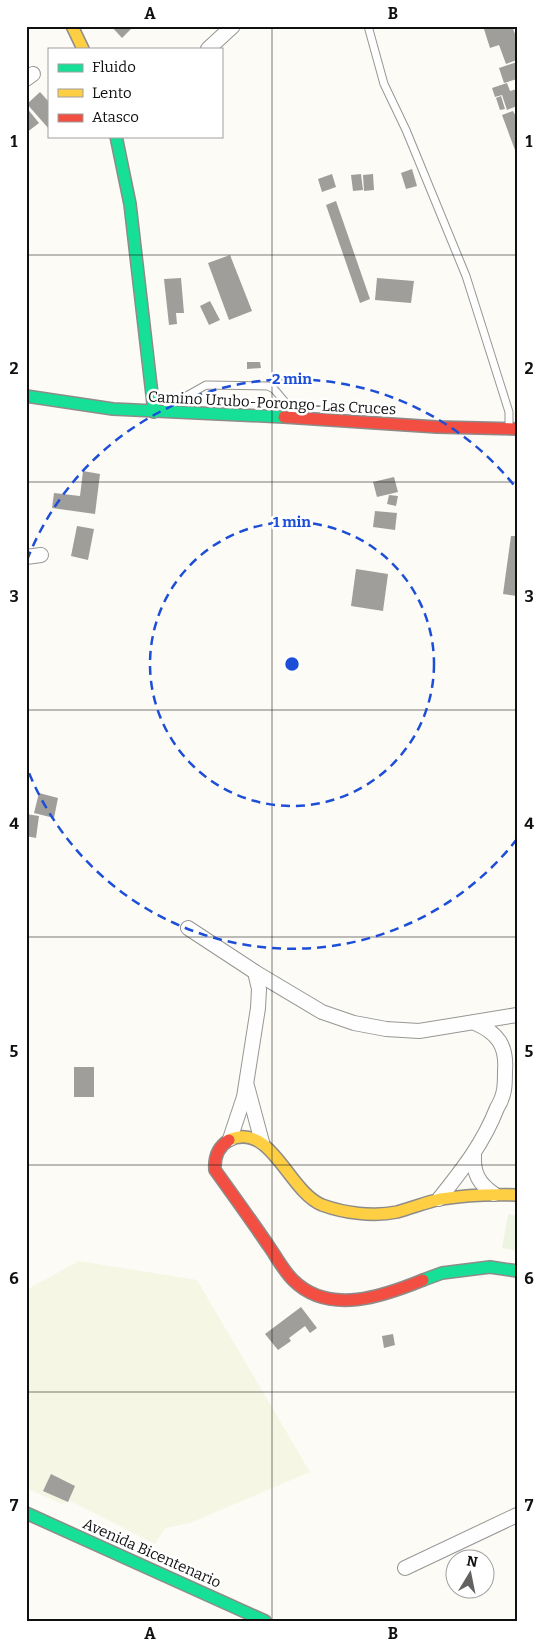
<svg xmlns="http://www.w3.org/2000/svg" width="543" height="1647" font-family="Bitter,serif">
<rect width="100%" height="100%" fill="#fcfbf6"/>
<polygon fill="#f6f6e4" points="79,1261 197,1280 310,1472 190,1523 165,1528 155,1544 70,1501 62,1504 26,1488 26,1290"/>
<polygon fill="#eef4e2" points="508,1214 517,1216 517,1251 502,1248"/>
<g fill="#a09e9b">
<polygon points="111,26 134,26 122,38"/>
<polygon points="483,26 512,26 517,39 517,60 506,64 499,45 490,48"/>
<polygon points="517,62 517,79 504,83 499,68"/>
<polygon points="507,83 510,91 517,89 517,106 507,110 502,95 495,97 492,88"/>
<polygon points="40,92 49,102 49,129 27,104"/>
<polygon points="501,96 505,109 500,110 496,98"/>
<polygon points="26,107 39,123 26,133"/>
<polygon points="513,111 517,118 517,149 515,150 502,115"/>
<polygon points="412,169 417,186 406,189 401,173"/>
<polygon points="332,174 336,187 322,192 318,179"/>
<polygon points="361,174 363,190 353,191 351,175"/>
<polygon points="373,174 374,190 364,191 363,175"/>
<polygon points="336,201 370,299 360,303 326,205"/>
<polygon points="230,255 252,311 229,320 208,263"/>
<polygon points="181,278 184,313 176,313 177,324 169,325 164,279"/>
<polygon points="377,278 414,281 411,303 375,300"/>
<polygon points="210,301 220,320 209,325 200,306"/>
<polygon points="247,362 260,362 261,368 247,369"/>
<polygon points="83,471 100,474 95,514 52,508 54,493 80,496"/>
<polygon points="394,477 398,492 377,497 373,482"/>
<polygon points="389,495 398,496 396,506 387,504"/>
<polygon points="375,511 397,513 395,530 373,527"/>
<polygon points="77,526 94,529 88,560 71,556"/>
<polygon points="511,536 517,536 517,596 503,594"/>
<polygon points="356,569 388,574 383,611 351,606"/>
<polygon points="39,793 58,798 54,818 34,813"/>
<polygon points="26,814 39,816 36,838 26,836"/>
<rect x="74" y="1067" width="20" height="30"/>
<polygon points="301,1307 317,1328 310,1333 305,1326 289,1338 291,1341 278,1350 265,1334"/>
<polygon points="393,1334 395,1345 384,1348 382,1336"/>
<polygon points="51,1474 75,1486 68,1502 43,1491"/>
</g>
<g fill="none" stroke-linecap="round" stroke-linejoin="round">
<g stroke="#969694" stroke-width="9">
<g id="lane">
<polyline points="368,26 384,84 406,130 466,276 509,412 509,428"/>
<polyline points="167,407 206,385 268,386 274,389 295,414"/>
</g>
</g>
<g stroke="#969694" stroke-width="16">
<g id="street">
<polyline points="208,49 233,26"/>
<polyline points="26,79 33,74"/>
<polyline points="26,557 41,555"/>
<polyline points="188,928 255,972 322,1012 354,1023 386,1029 419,1031 517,1015"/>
<polyline points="247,1086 262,1142"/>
<polyline points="230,1139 244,1097 258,1008 259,989 255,972"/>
<path d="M474 1155C473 1173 479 1184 494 1194"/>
<path d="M439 1199C462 1170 483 1144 497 1108 500 1103 503 1096 504 1090 505 1084 505 1077 505 1071 507 1046 498 1033 475 1023"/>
<polyline points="405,1568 517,1515"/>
</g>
</g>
<g stroke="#8d8c8a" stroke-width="14">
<g id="fast">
<polyline points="116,136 130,204 154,412"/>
<polyline points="26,396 113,409 284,417"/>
<polyline points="423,1280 442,1273 490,1267 517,1271"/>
<polyline points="26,1513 265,1621"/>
</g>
</g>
<g stroke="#8d8c8a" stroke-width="14">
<g id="slow">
<polyline points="72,26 83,49"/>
<path d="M229 1140C271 1121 288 1191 322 1205 344 1213 373 1217 397 1212 412 1208 426 1202 441 1199 466 1195 492 1194 517 1195"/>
</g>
</g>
<g stroke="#8d8c8a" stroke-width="14">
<g id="jam">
<polyline points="284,417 437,427 517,429"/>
<path d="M229 1140C218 1147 214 1157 215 1170 233 1195 251 1220 268 1245 276 1256 283 1270 293 1280 329 1316 384 1296 423 1280"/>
</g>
</g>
<use href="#lane" stroke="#fffefe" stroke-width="7"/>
<use href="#street" stroke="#fffefe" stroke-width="14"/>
<use href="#fast" stroke="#16e098" stroke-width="11"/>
<use href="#slow" stroke="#ffcf43" stroke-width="11"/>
<use href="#jam" stroke="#f24e42" stroke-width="11"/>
</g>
<path fill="none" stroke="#101010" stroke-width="1" stroke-opacity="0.55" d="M272 26V1621M26 255H517M26 482H517M26 710H517M26 937H517M26 1165H517M26 1392H517"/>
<g fill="none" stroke="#1d4ed8" stroke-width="2.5" stroke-dasharray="9 6">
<circle cx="292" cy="664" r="142"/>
<path d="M517 839A285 285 0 0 1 27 768M27 560A285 285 0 0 1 517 489"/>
</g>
<g text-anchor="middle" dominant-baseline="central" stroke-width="5" stroke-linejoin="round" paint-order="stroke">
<g font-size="15" fill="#101010" stroke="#fff">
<text transform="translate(272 403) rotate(3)">Camino Urubo-Porongo-Las Cruces</text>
<text transform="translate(152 1553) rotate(24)">Avenida Bicentenario</text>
</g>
</g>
<circle cx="292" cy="664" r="8" fill="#1d4ed8" stroke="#fff" stroke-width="2.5"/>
<g font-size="15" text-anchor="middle" font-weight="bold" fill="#1d4ed8" stroke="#fff" stroke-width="5" stroke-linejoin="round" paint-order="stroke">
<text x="292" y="384">2 min</text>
<text x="292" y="527">1 min</text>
</g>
<rect width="543" height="1647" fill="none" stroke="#ffffff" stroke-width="55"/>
<rect x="48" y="48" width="175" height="90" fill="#ffffff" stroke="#9f9f9f"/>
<rect x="58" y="64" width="25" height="8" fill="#16e098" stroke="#9f9f9f"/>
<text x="92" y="72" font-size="15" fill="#101010">Fluido</text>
<rect x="58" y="89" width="25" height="8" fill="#ffcf43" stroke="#9f9f9f"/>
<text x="92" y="98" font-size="15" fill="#101010">Lento</text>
<rect x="58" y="114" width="25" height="8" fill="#f24e42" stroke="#9f9f9f"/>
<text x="92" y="122" font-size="15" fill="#101010">Atasco</text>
<g transform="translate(470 1574) rotate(10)"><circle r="24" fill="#ffffff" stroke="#9f9f9f"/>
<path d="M0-4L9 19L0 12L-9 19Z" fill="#636260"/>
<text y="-8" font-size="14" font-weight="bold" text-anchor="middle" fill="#101010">N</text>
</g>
<rect x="28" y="28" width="488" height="1592" fill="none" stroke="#101010" stroke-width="2"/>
<g font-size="16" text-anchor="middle" font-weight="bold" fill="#101010">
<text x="150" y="19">A</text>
<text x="393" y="19">B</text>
<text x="14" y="147">1</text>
<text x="529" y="147">1</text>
<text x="14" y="374">2</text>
<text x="529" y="374">2</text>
<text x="14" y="602">3</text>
<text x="529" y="602">3</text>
<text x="14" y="829">4</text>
<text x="529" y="829">4</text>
<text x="14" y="1057">5</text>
<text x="529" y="1057">5</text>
<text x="14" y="1284">6</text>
<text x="529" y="1284">6</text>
<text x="14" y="1511">7</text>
<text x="529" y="1511">7</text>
<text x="150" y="1639">A</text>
<text x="393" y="1639">B</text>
</g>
</svg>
